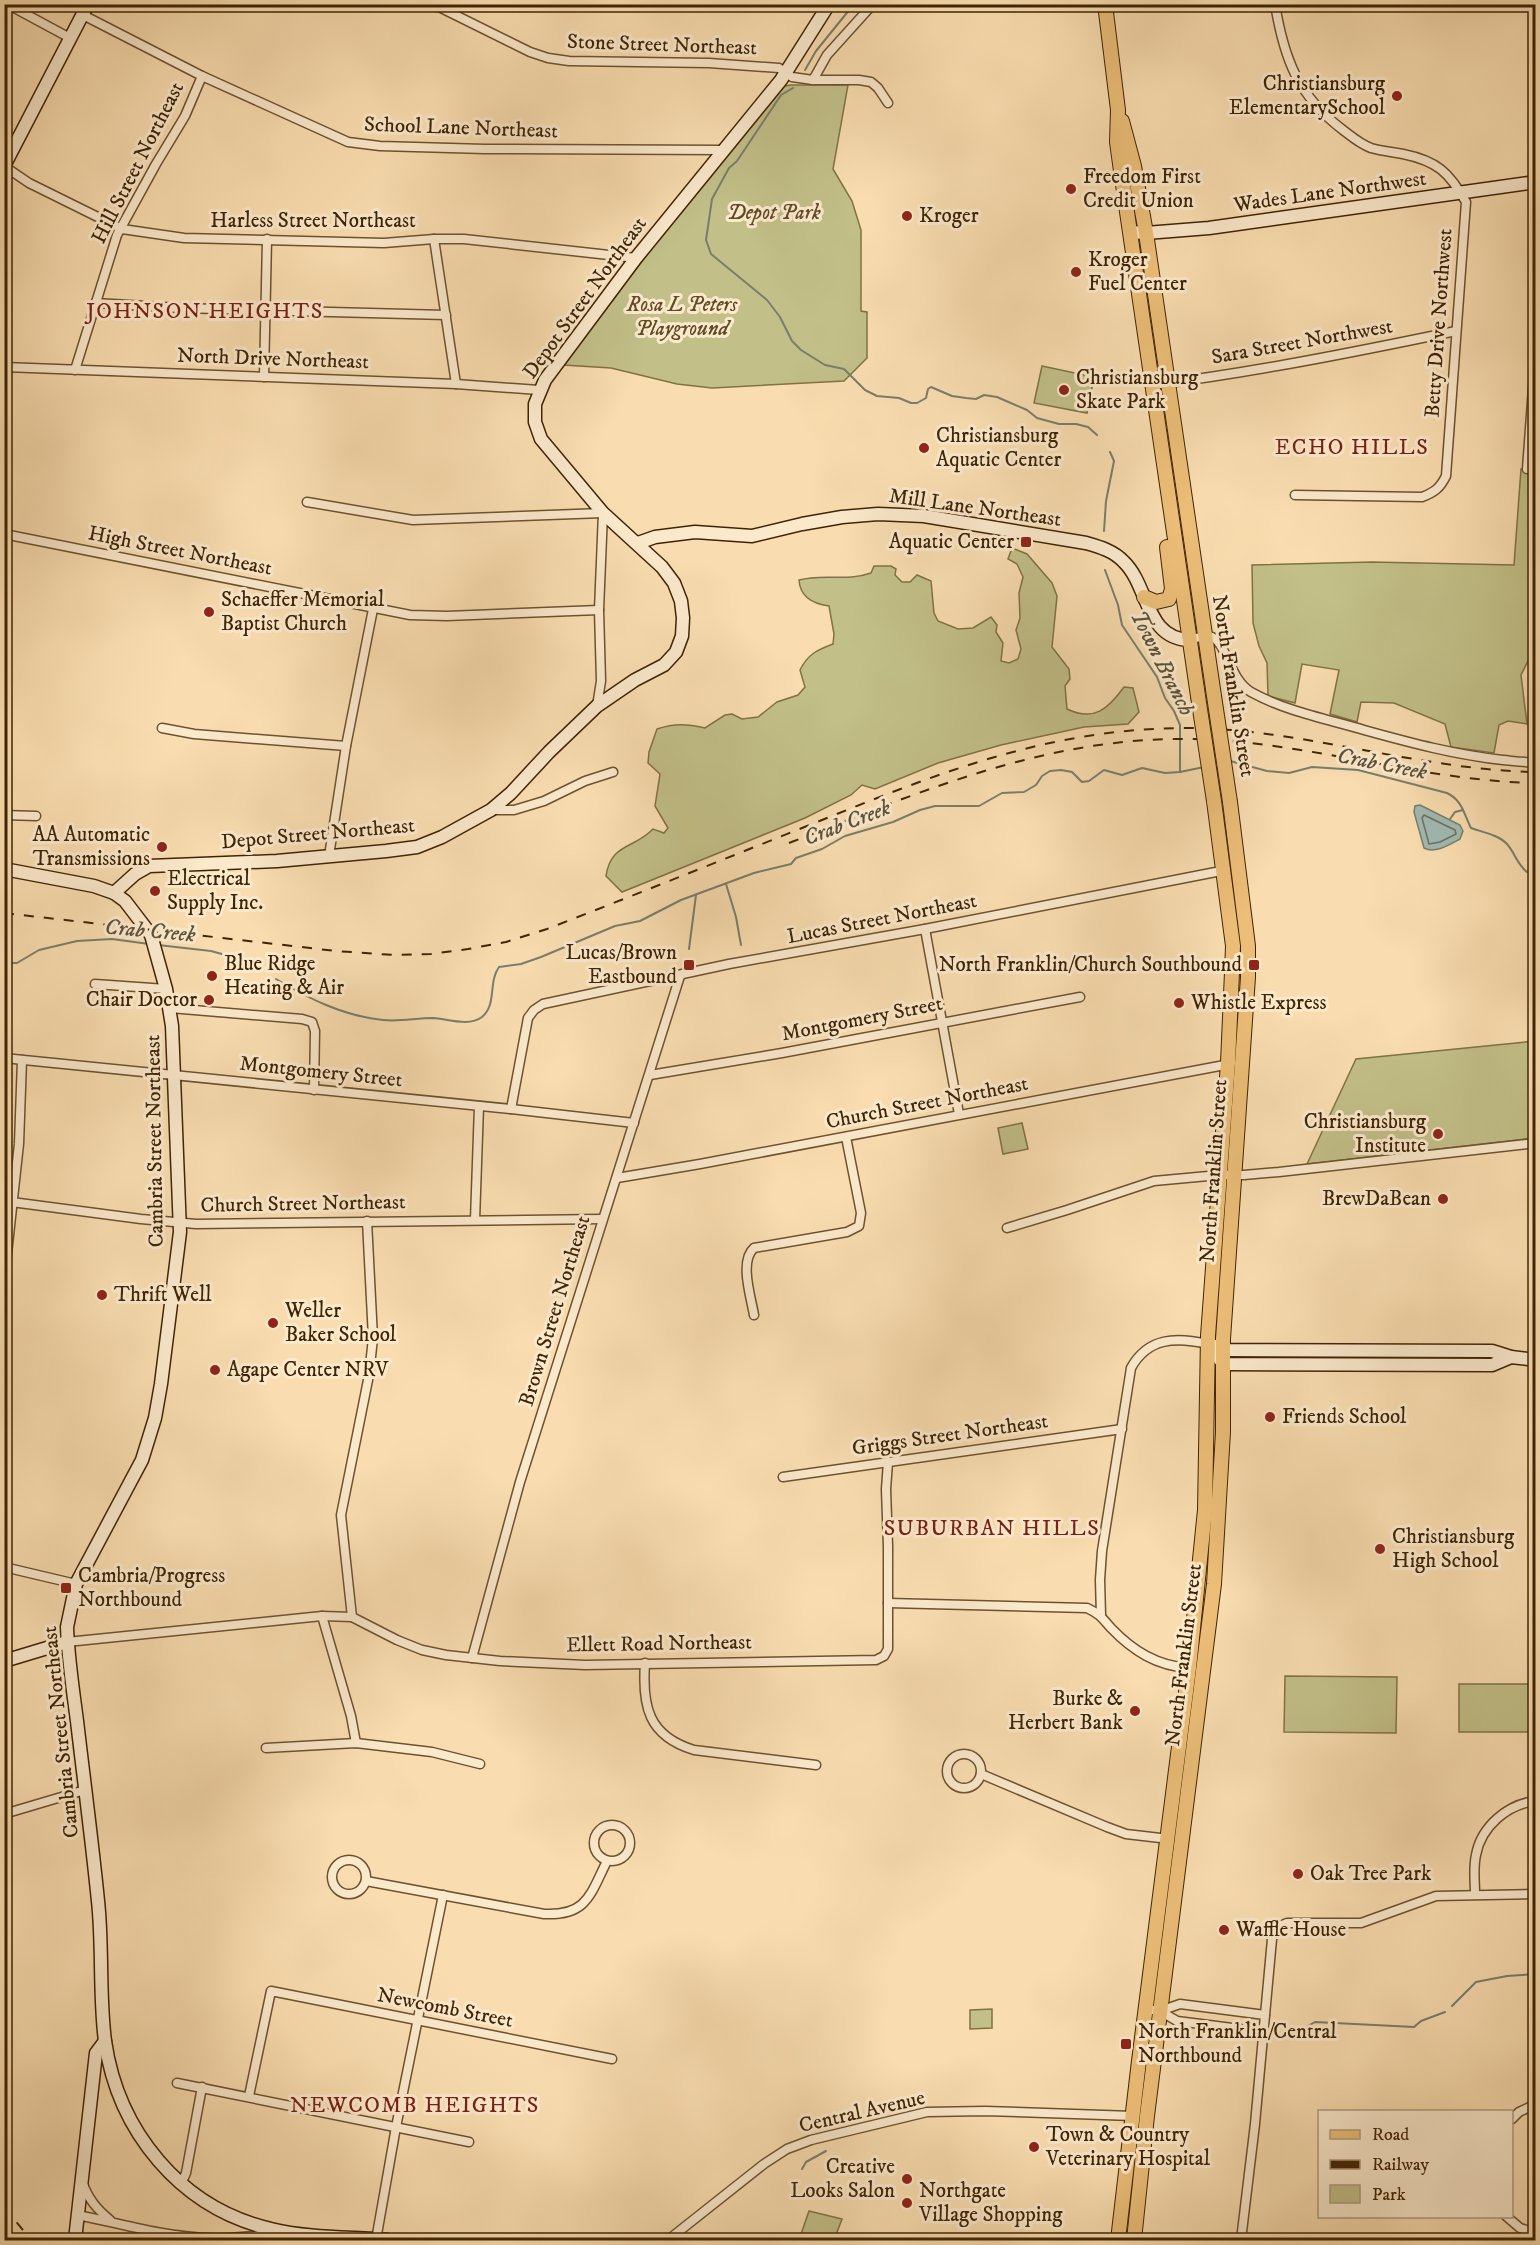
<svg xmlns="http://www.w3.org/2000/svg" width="1540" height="2245" font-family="'IM FELL DW Pica',serif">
<rect width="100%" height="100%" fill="#f9ddb0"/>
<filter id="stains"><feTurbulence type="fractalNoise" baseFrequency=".00333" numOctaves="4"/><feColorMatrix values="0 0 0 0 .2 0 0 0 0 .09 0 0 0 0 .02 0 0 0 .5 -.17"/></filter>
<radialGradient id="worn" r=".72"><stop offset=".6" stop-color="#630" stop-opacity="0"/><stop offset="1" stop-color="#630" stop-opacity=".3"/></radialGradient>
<g fill="#c2bf88" stroke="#807246" stroke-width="1.5">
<polygon points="791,85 848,85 833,169 852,201 861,230 861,311 867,312 867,358 844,381 712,388 677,384 611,368 564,365 669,225 778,93 785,86"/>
<polygon points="1042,366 1094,377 1087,413 1034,403"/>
<polygon points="1521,469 1535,470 1535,651 1533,651 1521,675 1527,724 1508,721 1499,725 1494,753 1451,747 1445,724 1394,703 1361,702 1357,722 1330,714 1339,670 1302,664 1295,703 1268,696 1267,663 1259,646 1253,623 1252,565 1372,562 1514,565"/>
<path d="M1012 548 1027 554 1052 583 1057 596 1052 647 1069 669 1070 679 1065 686 1067 709C1094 722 1108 709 1124 687L1133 688 1139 712 1128 724 1084 727 1001 745 938 763 875 789 862 785 851 795 805 818 622 892 606 876C611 843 634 849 653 829L664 833 668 828 655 806 660 774 648 763 649 752 657 729C675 723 687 724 705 728L725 715 732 714 742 719 758 717 777 702 798 695 805 687 800 670C808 654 817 650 833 644L834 634 829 606C814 604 800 597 799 580 824 573 846 582 871 573L874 566H891L896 569 895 575 902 582H910L917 575 931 581 934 613 938 621 958 629 973 628 991 617 997 625 996 632 1003 643 1001 661 1009 663 1018 659 1021 649 1016 630 1020 618 1019 593 1023 577 1017 564 1008 559Z"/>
<polygon points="1535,1041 1535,1138 1307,1164 1356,1059"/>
<polygon points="1022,1123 1028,1149 1003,1154 998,1128"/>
<polygon points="1285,1676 1397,1677 1396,1733 1284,1732"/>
<rect x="1459" y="1684" width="76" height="48"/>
<polygon points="992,2009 992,2028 970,2029 970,2010"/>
<polygon points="809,2211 842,2219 834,2240 799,2240"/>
</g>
<path fill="#a0bab3" stroke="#797e6d" stroke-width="1.5" d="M1420 805 1460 825 1463 831 1460 839C1449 845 1435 854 1424 848L1414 812 1415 806Z"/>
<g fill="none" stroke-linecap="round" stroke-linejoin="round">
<polygon stroke="#706f5c" stroke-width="1.5" points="1424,815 1455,830 1456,834 1440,842 1429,844 1422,818"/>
<g stroke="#797e6d" stroke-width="2">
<polyline points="805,70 816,51 854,4"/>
<polyline points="793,88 781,95 737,161 729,168 712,199 706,240 711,254 767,300 780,317 792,341 801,350 825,365 844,369 865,390 877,396 899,398 911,403 917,403 926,398 928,389 931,387 952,396 966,398 976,399 984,395 997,397 1027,410 1037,418 1059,424 1076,424 1088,427 1097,435"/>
<polyline points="1104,531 1106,501 1114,461 1110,452"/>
<polyline points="1105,570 1118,605 1122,625 1157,677 1165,698 1174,711 1180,725 1180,772"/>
<path d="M1230 761 1267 771 1289 773 1312 767 1358 770 1447 793C1462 800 1464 814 1471 828 1482 832 1499 835 1507 844 1515 853 1517 864 1527 872L1536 869"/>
<polyline points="1450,819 1455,812 1463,810"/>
<polyline points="726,884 736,917 741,945"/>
<polyline points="158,945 211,951 247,961 257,970"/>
<polyline points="689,949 696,895"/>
<polyline points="4,963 17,963 39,950 77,941 112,939 149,944"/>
<path d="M276 979C309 999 344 1016 383 1020 399 1022 416 1018 433 1018 448 1019 469 1027 482 1017 497 1005 488 982 499 967L521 964 541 957 615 926 640 921 681 900 754 873 791 864 796 858 822 849 845 836 893 822 920 810 935 806H979L1002 793 1024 792 1036 785 1042 776 1050 771 1061 770 1072 772 1082 782 1089 781 1104 770 1122 775 1142 768 1165 773 1180 772 1204 767"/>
<polyline points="1452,2006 1476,1982 1507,1976 1536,1974"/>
<polyline points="1299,2037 1306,2027 1315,2022 1414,2027 1421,2021 1445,2012"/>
<polyline points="802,2169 806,2162 826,2151"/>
</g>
<g stroke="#6e522f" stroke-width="11">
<g id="street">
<polyline points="7,4 70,38"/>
<polyline points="433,4 530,52 548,58 569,61 709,63 779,68 792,77 813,80 859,80 871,82 878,88 888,103"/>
<path d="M1275 4C1284 59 1298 96 1343 130 1352 137 1360 144 1371 148 1381 151 1392 152 1403 154 1437 161 1449 172 1466 202L1446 476C1440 488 1435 492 1422 497L1295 495"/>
<polyline points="83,15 202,76 348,142 380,146 485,149 723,150"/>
<polyline points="813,80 827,55 873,4"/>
<polyline points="4,166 29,183 122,229 184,238 384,243 434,239 464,239 636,258"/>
<polyline points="434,239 456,384"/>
<polyline points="95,303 180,308 446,315"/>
<polyline points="4,367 456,384 539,390"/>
<polyline points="75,370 117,235 156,164 185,116 202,76"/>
<polyline points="264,377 267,239"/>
<path d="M1153 385C1255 372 1355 352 1456 331"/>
<polyline points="1527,469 1536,347"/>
<polyline points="307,502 413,520 603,513 599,610 601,681 597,706"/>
<polyline points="4,534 410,615 447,616 599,610"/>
<path d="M1190 640C1197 638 1205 634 1212 637 1227 644 1230 680 1251 692 1285 711 1327 719 1364 730 1411 743 1456 755 1503 760 1514 761 1525 763 1536 762"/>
<polyline points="162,728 194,734 346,746"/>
<polyline points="492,810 514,810 544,801 585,781 613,772"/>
<polyline points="4,815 36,816"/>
<polyline points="329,856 346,746 373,609"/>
<polyline points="925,929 959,1114"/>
<polyline points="95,984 166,989"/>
<polyline points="170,1008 302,1019 312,1022 315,1031 314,1090"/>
<polyline points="4,1058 511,1109 634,1123"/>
<polyline points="650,1075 782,1053 1080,997"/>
<polyline points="511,1109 528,1018 534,1010 543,1004 729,964 925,929 1226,870"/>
<polyline points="617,1178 700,1164 1230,1064"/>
<polyline points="4,1201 141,1219 196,1224 602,1219"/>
<polyline points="475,1220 479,1106"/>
<polyline points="1007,1228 1067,1210 1154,1181 1219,1175 1244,1175 1279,1172 1536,1143"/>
<polyline points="4,1281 19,1144 22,1060"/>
<path d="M754 1315C751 1297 739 1261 754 1248L847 1232 859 1226 861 1213 846 1137"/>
<polyline points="783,1477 1122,1429"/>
<polyline points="4,1567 76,1584"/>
<path d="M888 1603 1087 1608C1100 1614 1102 1618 1111 1628 1133 1651 1157 1666 1189 1668"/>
<path d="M1101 1615 1100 1580 1102 1551 1131 1368C1148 1337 1176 1337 1208 1344"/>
<polyline points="322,1616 351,1716 356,1743"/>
<polyline points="352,1617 341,1515 369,1375 373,1338 367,1221"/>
<polyline points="67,1642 322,1616 352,1617 397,1640 422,1650 446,1655 500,1661 585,1665 876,1660 884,1656 888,1649 888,1546 886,1489 888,1462"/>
<polyline points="472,1658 520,1482 680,976"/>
<path d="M645 1663C642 1706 648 1736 694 1750L816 1765"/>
<polyline points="266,1748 356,1743 432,1752 480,1764"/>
<circle cx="964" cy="1771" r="17"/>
<polyline points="981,1774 1107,1827 1126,1834 1169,1839"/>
<polyline points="4,1814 85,1790"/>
<circle cx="612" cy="1843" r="18"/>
<circle cx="349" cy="1877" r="17"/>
<path d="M366 1881 544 1914C587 1916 590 1895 607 1861"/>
<path d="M1475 1894C1475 1881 1473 1868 1476 1855 1481 1827 1507 1804 1536 1801"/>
<polyline points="1146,2009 1160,2011 1177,2021 1264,2032"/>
<polyline points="1160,2011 1180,2004 1265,2015"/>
<polyline points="177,2083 469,2142"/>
<polyline points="249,2096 271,1991 612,2059"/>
<polyline points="1512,2119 1519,2112 1536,2104"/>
<path d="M83 2184C89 2200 97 2209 110 2220"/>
<polyline points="181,2184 186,2173 202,2087"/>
<path d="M78 2215C121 2224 166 2237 210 2238 233 2239 256 2236 279 2233"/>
<polyline points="1506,2216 1520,2228 1536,2233"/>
<polyline points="376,2240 396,2127 443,1895"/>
<polyline points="668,2240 764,2164 787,2149 811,2140 927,2112 985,2111 1133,2116"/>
<polyline points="1241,2240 1255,2124 1272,1939 1276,1928 1287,1923 1361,1923 1436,1896 1536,1894"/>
</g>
</g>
<g stroke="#3f2404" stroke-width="15">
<g id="secondary">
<polyline points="4,166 88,4"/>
<polyline points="1130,232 1146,233 1209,228 1536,182"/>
<path d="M638 543 655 537 695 532 752 536 802 524 842 517 878 514 924 516 1086 543C1100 547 1114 551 1124 562 1149 586 1145 639 1190 640"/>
<path d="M4 869 94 886 114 893 125 901 151 935 166 989 172 1026 180 1232 161 1384 155 1418 142 1460 76 1584 67 1627C68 1658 73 1690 77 1721 84 1781 92 1841 98 1901 103 1947 99 1995 105 2041 118 2131 180 2208 271 2229 308 2238 349 2237 388 2240"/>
<polyline points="114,893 135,874 149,866 277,861 386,851 417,847 442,837 491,810 511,793 549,752 597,706 635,680 664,665 676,652 682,636 683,618 681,601 674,583 662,567 603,513 541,439 535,422 535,404 545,380 636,258 781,80 829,4"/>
<polyline points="1215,1346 1223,1350 1492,1351 1511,1357 1536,1360"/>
<polyline points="1218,1357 1223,1364 1492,1365 1511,1357"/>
<polyline points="4,1661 67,1642"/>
<polyline points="75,2240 96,2053 105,2041"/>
</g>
</g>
<g stroke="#3f2404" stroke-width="16">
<g id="primary">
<polyline points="1105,4 1118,110 1117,142 1121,171 1198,696"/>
<polyline points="1122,121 1134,166 1146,233 1214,696"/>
<polyline points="1144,597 1156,602 1169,599 1172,589 1167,547"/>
<polyline points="1118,2240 1139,2061 1189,1668 1205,1510 1208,1336 1228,1063 1232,972 1233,946 1214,801"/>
<polyline points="1134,2240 1147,2116 1214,1584 1223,1432 1223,1339 1248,977 1248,946 1230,802"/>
</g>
</g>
<use href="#street" stroke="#fbe9cc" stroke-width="8"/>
<use href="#secondary" stroke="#fbe9cc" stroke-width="12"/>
<use href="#primary" stroke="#ecbe78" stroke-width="14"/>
<g stroke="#3f2404" stroke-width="2" stroke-dasharray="10 10" stroke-linecap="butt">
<path d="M789 843C935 786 1069 727 1231 741 1333 750 1433 781 1536 783"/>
<path d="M4 913 336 951 394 955 431 954 468 949 506 942 547 929C632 896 717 862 802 828 929 777 1042 729 1183 728 1302 728 1417 770 1536 772"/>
<polyline points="4,2207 31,2240"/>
</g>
<g stroke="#3f2404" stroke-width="16" stroke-linecap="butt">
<g id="primary-bridge">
<polyline points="1198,696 1214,801"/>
<polyline points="1214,696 1230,802"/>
</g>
</g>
<use href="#primary-bridge" stroke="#ecbe78" stroke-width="14"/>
</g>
<g fill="#8f2418" stroke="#fbe9cc" stroke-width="2">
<circle cx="1397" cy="96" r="6"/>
<circle cx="1071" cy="189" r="6"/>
<circle cx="907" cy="216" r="6"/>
<circle cx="1076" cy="272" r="6"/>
<circle cx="1064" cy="390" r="6"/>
<circle cx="924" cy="448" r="6"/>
<rect x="1020" y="536" width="12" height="12" rx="3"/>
<circle cx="209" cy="612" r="6"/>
<circle cx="162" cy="847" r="6"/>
<circle cx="155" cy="891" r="6"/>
<rect x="683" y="959" width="12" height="12" rx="3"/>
<rect x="1248" y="959" width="12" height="12" rx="3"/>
<circle cx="212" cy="976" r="6"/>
<circle cx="209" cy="1000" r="6"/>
<circle cx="1179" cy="1003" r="6"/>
<circle cx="1438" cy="1134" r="6"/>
<circle cx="1443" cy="1199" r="6"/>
<circle cx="102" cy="1295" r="6"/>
<circle cx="273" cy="1323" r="6"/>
<circle cx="215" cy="1370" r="6"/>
<circle cx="1270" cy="1417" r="6"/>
<circle cx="1380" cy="1549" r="6"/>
<rect x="60" y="1582" width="12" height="12" rx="3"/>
<circle cx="1135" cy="1711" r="6"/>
<circle cx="1298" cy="1874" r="6"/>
<circle cx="1224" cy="1930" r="6"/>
<rect x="1120" y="2038" width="12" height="12" rx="3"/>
<circle cx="1034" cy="2147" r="6"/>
<circle cx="907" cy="2179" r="6"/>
<circle cx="907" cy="2203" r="6"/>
</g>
<g text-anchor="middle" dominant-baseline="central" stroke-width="6" stroke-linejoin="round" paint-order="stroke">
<g font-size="21" fill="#3f2404" stroke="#fbe9cc">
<text transform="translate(662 45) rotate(2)">Stone Street Northeast</text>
<text transform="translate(461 128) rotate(2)">School Lane Northeast</text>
<text transform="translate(138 163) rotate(-63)">Hill Street Northeast</text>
<text transform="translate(1330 192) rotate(-8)">Wades Lane Northwest</text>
<text x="313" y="221">Harless Street Northeast</text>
<text transform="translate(585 298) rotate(-54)">Depot Street Northeast</text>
<text transform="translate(1439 323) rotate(-86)">Betty Drive Northwest</text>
<text transform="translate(1302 342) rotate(-10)">Sara Street Northwest</text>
<text transform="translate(273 359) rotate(2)">North Drive Northeast</text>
<text transform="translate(975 508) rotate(8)">Mill Lane Northeast</text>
<text transform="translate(180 551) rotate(11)">High Street Northeast</text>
<text transform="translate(1233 686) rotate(81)">North Franklin Street</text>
<text transform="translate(318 834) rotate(-5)">Depot Street Northeast</text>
<text transform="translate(882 919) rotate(-11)">Lucas Street Northeast</text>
<text transform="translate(862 1019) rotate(-11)">Montgomery Street</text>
<text transform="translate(321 1072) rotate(6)">Montgomery Street</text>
<text transform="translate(927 1103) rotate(-11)">Church Street Northeast</text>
<text transform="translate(155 1141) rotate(-91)">Cambria Street Northeast</text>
<text transform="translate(1214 1171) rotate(-86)">North Franklin Street</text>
<text transform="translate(303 1204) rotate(-1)">Church Street Northeast</text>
<text transform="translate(555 1311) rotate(-73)">Brown Street Northeast</text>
<text transform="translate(950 1435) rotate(-8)">Griggs Street Northeast</text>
<text transform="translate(659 1644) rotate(-1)">Ellett Road Northeast</text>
<text transform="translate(1184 1655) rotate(-83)">North Franklin Street</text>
<text transform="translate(61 1732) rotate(-96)">Cambria Street Northeast</text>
<text transform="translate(445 2008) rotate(11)">Newcomb Street</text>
<text transform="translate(862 2112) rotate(-13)">Central Avenue</text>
</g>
<g font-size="21" fill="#3f2404" stroke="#fbe9cc" text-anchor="start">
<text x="1385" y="84" text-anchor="end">Christiansburg<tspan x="1385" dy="24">ElementarySchool</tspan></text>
<text x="1083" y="177">Freedom First<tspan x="1083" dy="24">Credit Union</tspan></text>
<text x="919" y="216">Kroger</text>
<text x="1088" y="260">Kroger<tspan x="1088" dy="24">Fuel Center</tspan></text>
<text x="1076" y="378">Christiansburg<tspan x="1076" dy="24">Skate Park</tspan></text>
<text x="936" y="436">Christiansburg<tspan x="936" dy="24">Aquatic Center</tspan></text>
<text x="1014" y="542" text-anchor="end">Aquatic Center</text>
<text x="221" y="600">Schaeffer Memorial<tspan x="221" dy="24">Baptist Church</tspan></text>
<text x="150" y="835" text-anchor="end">AA Automatic<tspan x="150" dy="24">Transmissions</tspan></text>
<text x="167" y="879">Electrical<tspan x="167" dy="24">Supply Inc.</tspan></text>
<text x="677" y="953" text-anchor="end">Lucas/Brown<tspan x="677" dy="24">Eastbound</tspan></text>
<text x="224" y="964">Blue Ridge<tspan x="224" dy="24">Heating &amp; Air</tspan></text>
<text x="1242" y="965" text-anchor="end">North Franklin/Church Southbound</text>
<text x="197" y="1000" text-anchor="end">Chair Doctor</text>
<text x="1191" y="1003">Whistle Express</text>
<text x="1426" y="1122" text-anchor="end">Christiansburg<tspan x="1426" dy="24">Institute</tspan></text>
<text x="1431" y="1199" text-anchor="end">BrewDaBean</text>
<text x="114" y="1295">Thrift Well</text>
<text x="285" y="1311">Weller<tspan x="285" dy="24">Baker School</tspan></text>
<text x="227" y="1370">Agape Center NRV</text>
<text x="1282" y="1417">Friends School</text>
<text x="1392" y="1537">Christiansburg<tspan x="1392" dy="24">High School</tspan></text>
<text x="78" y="1576">Cambria/Progress<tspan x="78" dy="24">Northbound</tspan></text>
<text x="1123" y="1699" text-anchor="end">Burke &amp;<tspan x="1123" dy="24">Herbert Bank</tspan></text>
<text x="1310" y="1874">Oak Tree Park</text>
<text x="1236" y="1930">Waffle House</text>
<text x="1138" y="2032">North Franklin/Central<tspan x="1138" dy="24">Northbound</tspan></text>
<text x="1046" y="2135">Town &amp; Country<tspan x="1046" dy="24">Veterinary Hospital</tspan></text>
<text x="895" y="2167" text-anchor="end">Creative<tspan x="895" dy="24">Looks Salon</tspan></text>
<text x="919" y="2191">Northgate<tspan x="919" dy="24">Village Shopping</tspan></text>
</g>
<g font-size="21" font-style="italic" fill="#604b25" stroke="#fbe9cc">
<text x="774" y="213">Depot Park</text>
<text x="682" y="305">Rosa L Peters<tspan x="682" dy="24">Playground</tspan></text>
</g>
<g font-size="22" letter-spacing="1.5" fill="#7a1f14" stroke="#fbe9cc">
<text x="205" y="311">JOHNSON HEIGHTS</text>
<text x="1352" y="447">ECHO HILLS</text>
<text x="992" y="1528">SUBURBAN HILLS</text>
<text x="415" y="2105">NEWCOMB HEIGHTS</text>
</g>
<g font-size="22" font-style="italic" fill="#5c5139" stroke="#fbe9cc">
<text transform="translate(1162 663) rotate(63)">Town Branch</text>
<text transform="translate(1382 764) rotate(11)">Crab Creek</text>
<text transform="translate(847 823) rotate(-21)">Crab Creek</text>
<text transform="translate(150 931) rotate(5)">Crab Creek</text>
</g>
</g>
<rect width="1540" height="2245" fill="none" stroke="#f9ddb0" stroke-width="24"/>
<rect x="6" y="6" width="1528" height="2233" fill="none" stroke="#3f2404" stroke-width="3"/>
<rect x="12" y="12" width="1516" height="2221" fill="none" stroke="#3f2404" stroke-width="1.5"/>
<rect x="1318" y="2110" width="195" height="108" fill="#fbe9cc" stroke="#b09a7c" stroke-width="1.5"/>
<rect x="1330" y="2130" width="30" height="9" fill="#ecbe78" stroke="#b09a7c" stroke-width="1.5"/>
<text x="1372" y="2140" font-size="18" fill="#3f2404">Road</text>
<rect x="1330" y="2160" width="30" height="9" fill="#3f2404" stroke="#b09a7c" stroke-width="1.5"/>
<text x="1372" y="2170" font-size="18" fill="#3f2404">Railway</text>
<rect x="1330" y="2185" width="30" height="18" fill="#c2bf88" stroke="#b09a7c" stroke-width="1.5"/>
<text x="1372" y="2200" font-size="18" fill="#3f2404">Park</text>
<rect width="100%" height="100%" filter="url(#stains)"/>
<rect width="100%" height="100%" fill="url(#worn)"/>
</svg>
